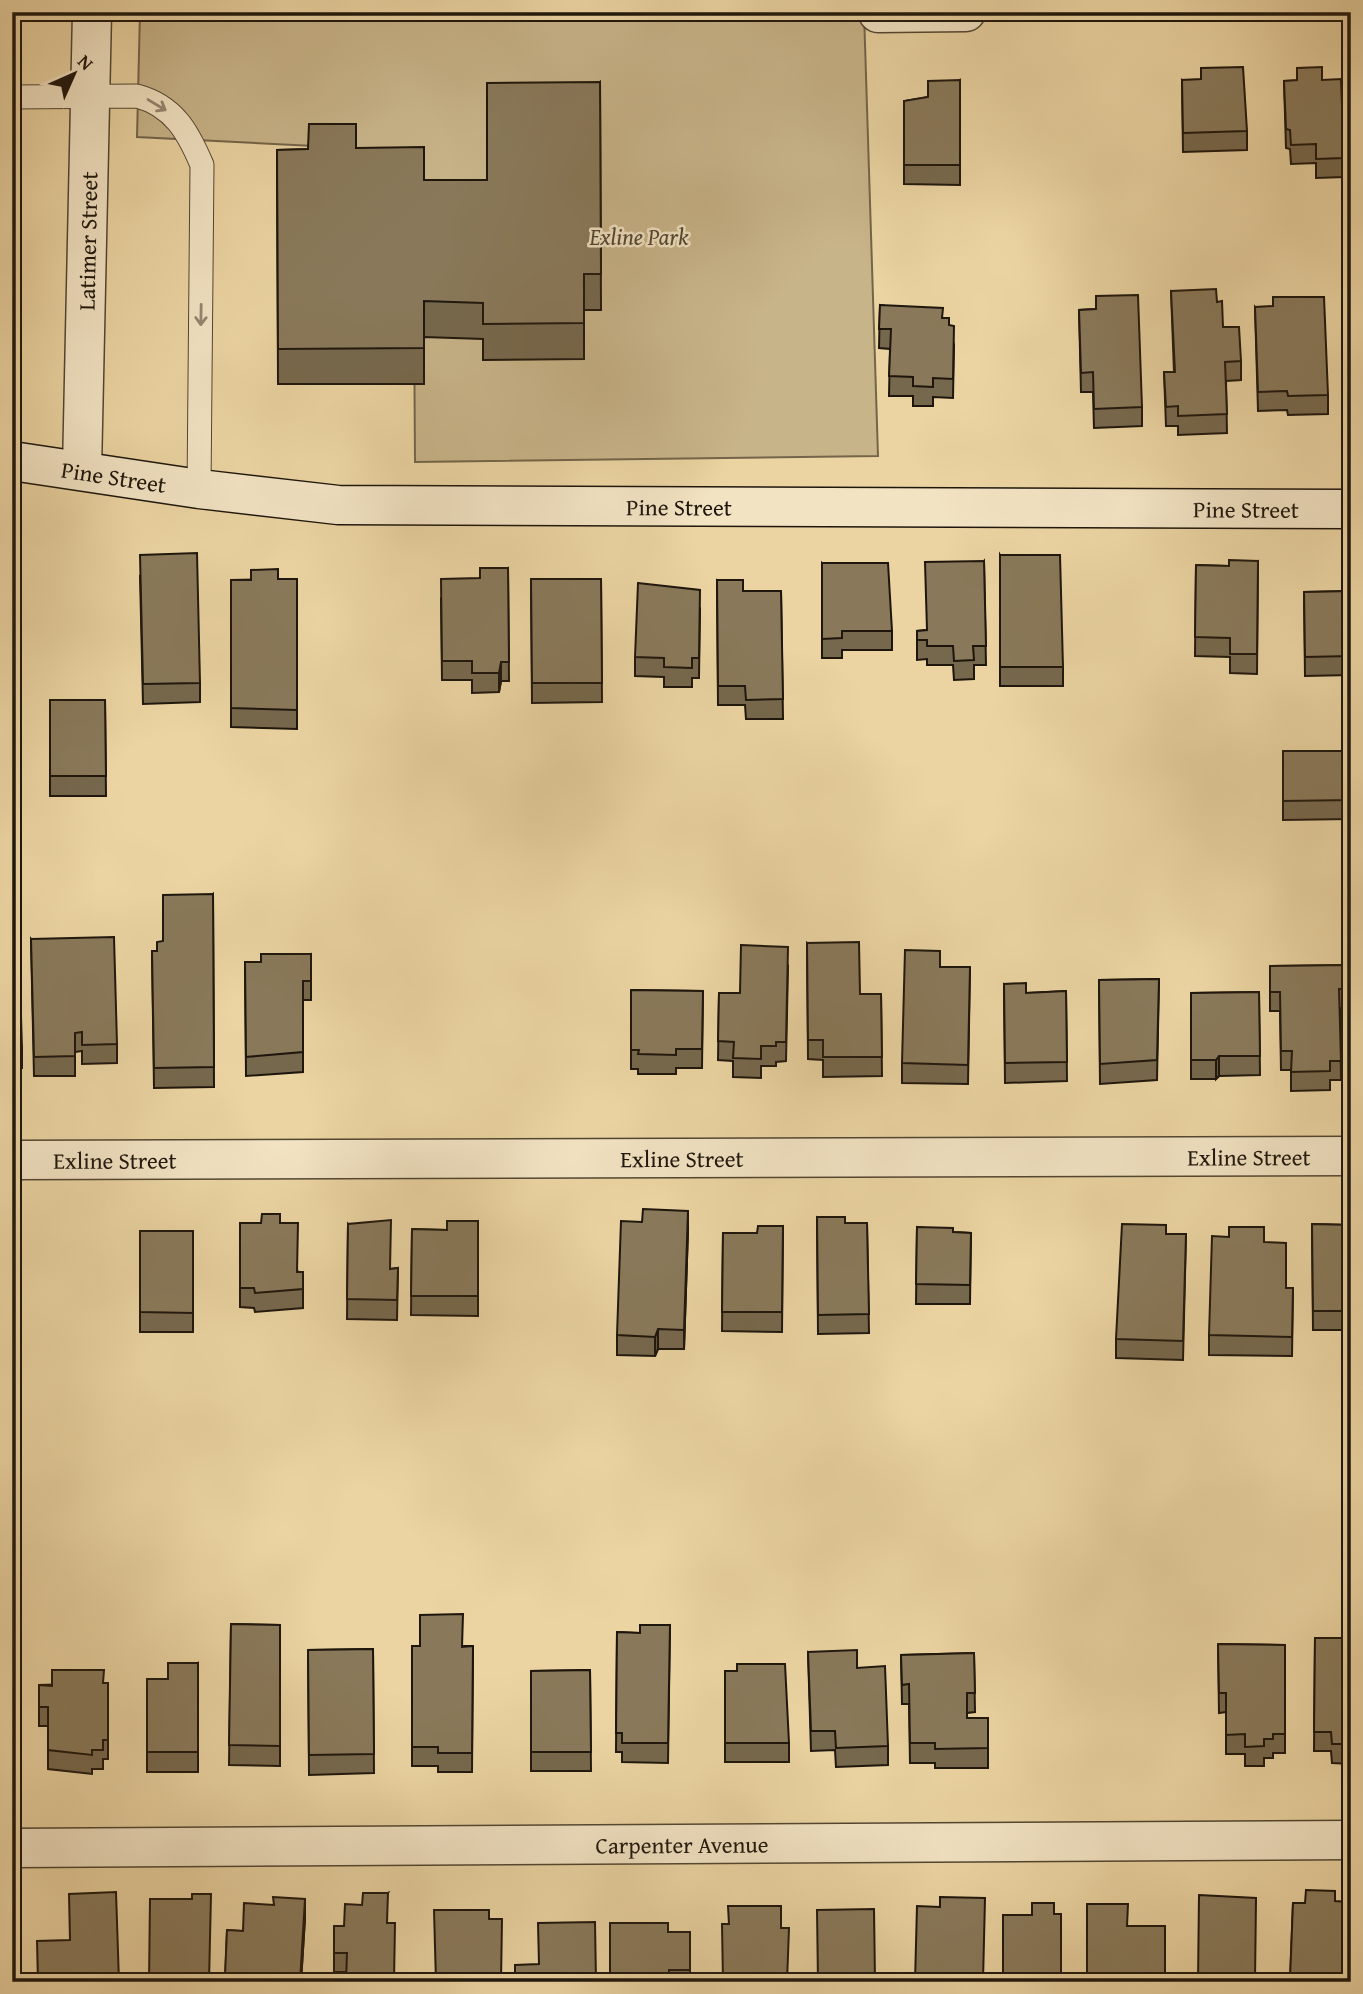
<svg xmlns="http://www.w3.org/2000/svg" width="1363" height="1994" font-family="'Gentium Book Plus',serif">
<rect width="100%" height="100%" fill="#ebd4a2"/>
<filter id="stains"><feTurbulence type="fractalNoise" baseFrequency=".00286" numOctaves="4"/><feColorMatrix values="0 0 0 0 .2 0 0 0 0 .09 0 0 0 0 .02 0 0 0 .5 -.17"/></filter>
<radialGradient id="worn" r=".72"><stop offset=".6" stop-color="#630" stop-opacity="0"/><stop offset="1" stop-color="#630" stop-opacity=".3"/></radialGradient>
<polygon fill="#c8b489" stroke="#73654b" stroke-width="2" points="140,12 864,12 878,456 415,462 413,151 137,137"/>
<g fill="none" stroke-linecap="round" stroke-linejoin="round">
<g stroke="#514632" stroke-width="25">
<path id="lane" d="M12 97 137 96C174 106 188 132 202 165L199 489"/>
</g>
<g stroke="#514632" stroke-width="41">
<g id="street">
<polyline points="878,13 966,12"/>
<path id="s1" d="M82 470 92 12"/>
<path id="s2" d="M12 1160 1351 1156"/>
<path id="s3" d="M12 1848 1351 1840"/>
</g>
</g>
<g stroke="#1e160d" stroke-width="41">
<g id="secondary">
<path id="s4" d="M12 461 199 489 338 505 1351 509"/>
</g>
</g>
<use href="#lane" stroke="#f2e3c3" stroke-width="23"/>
<use href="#street" stroke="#f2e3c3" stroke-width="38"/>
<use href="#secondary" stroke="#f2e3c3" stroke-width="38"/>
</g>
<g fill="#76684d" stroke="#1e160d" stroke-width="2">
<polygon points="960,80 960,185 904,184 904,101 928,97"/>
<polygon points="1182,80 1247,131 1247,150 1183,152"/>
<polygon points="1322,80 1344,158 1344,177 1316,178 1316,163 1291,164 1290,149 1286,148 1284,81"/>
<polygon points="1351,80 1351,144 1349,144 1347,81"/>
<polygon points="600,82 601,310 584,310 584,359 483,360 483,339 424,337 424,384 278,384 277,150 356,148 424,180 487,180"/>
<polygon points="1171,291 1217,302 1223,327 1241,361 1241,380 1226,381 1227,433 1178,435 1178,426 1166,426 1164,372 1174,372"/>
<polygon points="1096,296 1142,407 1142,426 1094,428 1093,392 1081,392 1079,310 1096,309"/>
<polygon points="880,305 943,318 949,325 954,345 953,398 933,397 933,406 913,406 913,396 889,396 890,349 879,348"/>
<polygon points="1255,307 1328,395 1328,414 1288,415 1287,410 1258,411"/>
<polygon points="12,502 19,582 19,617 12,618"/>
<polygon points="1000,555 1063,667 1063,686 1000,686"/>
<polygon points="984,561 986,665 974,665 974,679 954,680 953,665 927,665 927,659 917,660 917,631 927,630"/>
<polygon points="1258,561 1257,674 1230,673 1230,657 1195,656 1196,565 1229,566"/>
<polygon points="822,563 892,631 892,650 842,650 842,658 822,658"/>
<polygon points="508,568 509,681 501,681 499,692 472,693 472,680 442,680 441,598 480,578"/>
<polygon points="140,575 200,683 200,702 143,704"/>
<polygon points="278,579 297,579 297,729 231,727 231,580"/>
<polygon points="531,579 601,579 602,702 532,703"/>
<polygon points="717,580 743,591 781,591 783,719 746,719 745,705 718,705"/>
<polygon points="1351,591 1351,675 1305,676 1304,592"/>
<polygon points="700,609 699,678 692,678 692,687 664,687 664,677 635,676 635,657"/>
<polygon points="50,700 105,700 106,796 50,796"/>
<polygon points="1283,751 1351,751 1351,819 1283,820"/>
<polygon points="213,894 214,1087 154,1088 152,951 157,951 163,941"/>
<polygon points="31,939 117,1044 117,1063 82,1064 82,1051 75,1052 75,1076 34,1076"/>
<polygon points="807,943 860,994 881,994 882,1076 823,1077 823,1060 808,1059"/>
<polygon points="311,954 311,1000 303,1000 303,1072 246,1076 245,962 261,962"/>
<polygon points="1349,965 1350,1008 1340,1008 1341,1080 1330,1080 1330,1090 1291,1091 1291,1070 1281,1070 1280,1011 1270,1011 1270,966"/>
<polygon points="788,966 786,1061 776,1062 776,1066 761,1066 761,1078 733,1077 733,1061 718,1060 719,993 740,993"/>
<polygon points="940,967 970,967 968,1084 902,1083 902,1063"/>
<polygon points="1159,979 1157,1080 1100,1084 1099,980"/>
<polygon points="12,983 22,1049 22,1068 12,1068"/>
<polygon points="1004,984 1026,993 1066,991 1067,1081 1005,1083"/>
<polygon points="631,990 703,991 702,1068 676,1068 676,1074 638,1074 638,1069 631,1069"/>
<polygon points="1259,992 1260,1075 1219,1076 1216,1079 1191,1079 1191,993"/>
<polygon points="817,1217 845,1223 867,1223 869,1333 818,1334"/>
<polygon points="478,1221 478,1316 411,1315 412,1229 447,1230"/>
<polygon points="240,1223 280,1223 298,1272 303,1272 303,1308 255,1312 254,1308 240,1307"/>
<polygon points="348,1224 390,1269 398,1268 397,1320 347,1319"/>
<polygon points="1312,1224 1351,1225 1351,1330 1313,1330"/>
<polygon points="783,1226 782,1332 722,1331 723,1233 757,1233"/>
<polygon points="917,1227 953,1232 971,1233 970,1304 916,1304"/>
<polygon points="688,1230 684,1349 658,1349 655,1356 617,1355 617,1335"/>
<rect x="140" y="1231" width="53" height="101"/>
<polygon points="1166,1234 1186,1234 1183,1360 1116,1358 1116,1339"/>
<polygon points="1264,1242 1286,1288 1293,1288 1292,1356 1209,1355 1209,1335"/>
<polygon points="231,1624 280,1625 280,1766 229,1765"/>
<polygon points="670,1625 668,1763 622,1762 622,1752 616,1752 617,1632 640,1633"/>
<polygon points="1315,1638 1351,1638 1351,1764 1332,1763 1331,1751 1314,1751"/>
<polygon points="1218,1644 1285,1645 1285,1753 1273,1753 1273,1758 1264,1758 1264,1766 1245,1766 1245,1754 1226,1754 1226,1712 1219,1713"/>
<polygon points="412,1646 473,1646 472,1772 438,1772 438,1766 412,1766"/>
<polygon points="373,1649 374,1773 309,1775 308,1650"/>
<polygon points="808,1652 857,1668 888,1746 888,1765 836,1767 835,1750 811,1751"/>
<polygon points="974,1653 975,1712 967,1713 967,1718 988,1718 988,1768 935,1768 935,1763 910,1763 909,1704 902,1704 901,1655"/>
<polygon points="198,1663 198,1772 147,1772 147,1679 168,1679"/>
<polygon points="590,1670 591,1771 531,1771 531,1671"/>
<polygon points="725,1671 737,1671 789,1743 789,1762 725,1762"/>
<polygon points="108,1683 108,1759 103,1759 103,1769 92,1769 92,1774 48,1769 48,1726 39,1726 39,1685"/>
<polygon points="388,1893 346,1972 334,1972 334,1926 344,1926 362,1905"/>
<polygon points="1293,1903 1305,1903 1349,1921 1347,1982 1290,1982"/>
<polygon points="305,1918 301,1982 225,1982 227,1930 243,1931"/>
<polygon points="668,1932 690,1932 690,1982 610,1982"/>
</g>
<g fill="#60553f" stroke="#1e160d" stroke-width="2">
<polygon points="501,662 501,681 499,692 499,673"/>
<polygon points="1219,1056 1219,1076 1216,1079 1216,1060"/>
<polygon points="688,1211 688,1230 684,1349 684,1330"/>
<polygon points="658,1329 658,1349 655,1356 655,1337"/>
<polygon points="305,1899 305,1918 301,1982 300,1982"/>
</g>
<g fill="#89795a" stroke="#1e160d" stroke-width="2">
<polygon points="1243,67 1247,131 1183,133 1182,80 1201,79 1201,68"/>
<polygon points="1322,67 1322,80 1341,79 1344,158 1316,159 1316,144 1291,145 1290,130 1286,129 1284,81 1297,80 1297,68"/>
<polygon points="960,80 960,165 904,165 904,101 928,97 928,81"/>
<polygon points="1351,80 1351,125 1349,125 1347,81"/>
<polygon points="600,82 601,274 584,274 584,323 483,324 483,303 424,301 424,348 278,349 277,150 308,149 309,124 356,124 356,148 424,147 424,180 487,180 487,83"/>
<polygon points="1216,289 1217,302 1222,301 1223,327 1239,327 1241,361 1225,362 1227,414 1178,416 1178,406 1166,407 1164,372 1175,372 1171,291"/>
<polygon points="1138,295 1142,407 1094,409 1093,372 1081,373 1079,310 1096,309 1096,296"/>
<polygon points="1273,297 1324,297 1328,395 1288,396 1287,391 1258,392 1255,307 1273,306"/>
<polygon points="880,305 943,308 942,318 949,318 949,325 954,326 953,379 933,378 933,387 913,386 913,377 889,376 891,329 879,329"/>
<polygon points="12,502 16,502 19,582 12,582"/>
<polygon points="197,553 200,683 143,684 140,555"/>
<polygon points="1000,555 1060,555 1063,667 1000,667"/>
<polygon points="1229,560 1258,561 1257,654 1230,654 1230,638 1195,637 1196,565 1229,566"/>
<polygon points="984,561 986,646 973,646 974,660 954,661 953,646 927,646 927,640 917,640 917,631 927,630 925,562"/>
<polygon points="822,563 888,563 892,631 842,631 842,638 822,639"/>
<polygon points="480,568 508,568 509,662 501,662 499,673 472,673 472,661 442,661 441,579 480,578"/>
<polygon points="278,569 278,579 297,579 297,710 231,708 231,580 251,580 251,570"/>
<polygon points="531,579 601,579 602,683 532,683"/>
<polygon points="717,580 743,580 743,591 781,591 783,699 746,700 745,686 718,686"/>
<polygon points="638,583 700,590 699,658 692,658 692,668 664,667 664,658 635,657"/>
<polygon points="1351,591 1351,656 1305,657 1304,592"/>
<polygon points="50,700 105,700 106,776 50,776"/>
<polygon points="1283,751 1351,751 1351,800 1283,801"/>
<polygon points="213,894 214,1067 154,1068 152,951 157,951 157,942 163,941 163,895"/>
<polygon points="114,937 117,1044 82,1045 82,1032 75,1033 75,1056 34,1057 31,939"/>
<polygon points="859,942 860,994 881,994 882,1057 823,1057 823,1040 808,1040 807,943"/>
<polygon points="741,945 788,947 786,1042 776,1042 776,1046 761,1046 761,1059 733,1058 734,1042 718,1041 719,993 740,993"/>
<polygon points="905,950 940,951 940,967 970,967 968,1065 902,1063"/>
<polygon points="261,954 311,954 311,981 303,981 303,1052 246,1057 245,962 261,962"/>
<polygon points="1349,965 1350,989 1339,989 1341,1061 1330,1061 1330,1071 1291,1072 1292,1051 1281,1051 1280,992 1270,992 1270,966"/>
<polygon points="1159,979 1157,1060 1100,1064 1099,980"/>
<polygon points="12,983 20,983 22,1049 12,1049"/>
<polygon points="1026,983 1026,993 1066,991 1067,1062 1005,1063 1004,984"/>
<polygon points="631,990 703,991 702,1049 676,1049 676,1055 638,1054 639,1050 631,1050"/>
<polygon points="1259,992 1260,1056 1219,1056 1216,1060 1191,1060 1191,993"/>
<polygon points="643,1209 688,1211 684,1330 658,1329 655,1337 617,1335 621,1221 642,1222"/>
<polygon points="262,1214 280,1214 280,1223 298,1223 297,1272 303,1272 303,1289 255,1293 254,1288 240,1288 240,1223 261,1223"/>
<polygon points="817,1217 845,1217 845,1223 867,1223 869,1314 818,1315"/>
<polygon points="391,1220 390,1269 398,1268 397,1300 347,1299 348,1224"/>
<polygon points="447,1221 478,1221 478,1296 411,1296 412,1229 447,1230"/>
<polygon points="1122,1224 1166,1225 1166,1234 1186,1234 1183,1341 1116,1339"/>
<polygon points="1312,1224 1351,1225 1351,1311 1313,1311"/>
<polygon points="758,1226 783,1226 782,1312 722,1312 723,1233 757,1233"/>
<polygon points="917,1227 953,1228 953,1232 971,1233 970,1285 916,1284"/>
<polygon points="1229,1227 1264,1227 1264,1242 1286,1243 1286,1288 1293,1288 1292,1337 1209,1335 1212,1236 1229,1237"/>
<polygon points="140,1231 193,1231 193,1313 140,1312"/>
<polygon points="463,1614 462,1647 473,1646 472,1753 438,1753 438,1747 412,1747 412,1646 420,1646 420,1615"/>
<polygon points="231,1624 280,1625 280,1746 229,1745"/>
<polygon points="640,1625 670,1625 668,1743 622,1743 622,1733 616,1733 617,1632 640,1633"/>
<polygon points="1315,1638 1351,1638 1351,1744 1332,1744 1331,1732 1314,1732"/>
<polygon points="1218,1644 1285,1645 1285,1734 1273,1734 1273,1739 1264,1739 1264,1746 1245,1747 1245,1734 1226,1735 1226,1693 1219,1693"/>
<polygon points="373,1649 374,1754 309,1755 308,1650"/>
<polygon points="857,1650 857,1668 885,1666 888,1746 836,1748 835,1731 811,1731 808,1652"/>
<polygon points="974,1653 975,1693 967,1693 967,1718 988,1718 988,1748 935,1749 935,1743 910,1743 909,1684 902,1685 901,1655"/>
<polygon points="168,1663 198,1663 198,1752 147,1752 147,1679 168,1679"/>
<polygon points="737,1664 785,1664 789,1743 725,1743 725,1671 737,1671"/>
<polygon points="52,1670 104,1670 103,1683 108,1683 108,1740 103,1740 103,1750 92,1750 92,1755 48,1750 48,1707 39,1707 39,1685 52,1686"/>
<polygon points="590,1670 591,1752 531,1752 531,1671"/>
<polygon points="1306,1890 1335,1891 1335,1901 1349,1902 1346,1982 1314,1982 1314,1979 1290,1979 1293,1903 1305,1903"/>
<polygon points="116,1892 119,1982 38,1982 37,1941 70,1940 69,1894"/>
<polygon points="363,1893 388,1893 387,1923 395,1923 394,1982 346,1982 347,1953 334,1953 334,1926 344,1926 345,1904 362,1905"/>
<polygon points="192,1894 211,1894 209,1982 149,1982 150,1899 192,1899"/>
<polygon points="1199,1895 1256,1898 1255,1982 1198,1982"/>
<polygon points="273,1897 305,1899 300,1982 246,1982 246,1978 225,1976 227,1930 243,1931 244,1903 274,1905"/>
<polygon points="940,1897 985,1898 983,1982 915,1982 917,1906 940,1907"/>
<polygon points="1032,1903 1054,1903 1054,1914 1061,1914 1061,1982 1003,1982 1003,1915 1032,1915"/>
<polygon points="1087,1904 1128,1904 1127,1926 1165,1926 1165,1982 1087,1982"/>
<polygon points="728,1906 781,1906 781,1928 789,1928 787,1982 723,1982 722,1924 729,1924"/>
<polygon points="874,1909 875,1982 818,1982 817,1910"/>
<polygon points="434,1910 489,1910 489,1919 502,1919 501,1982 436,1982"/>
<polygon points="595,1922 596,1982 515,1982 515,1965 539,1964 538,1923"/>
<polygon points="610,1923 668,1923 668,1932 690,1932 690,1970 669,1970 669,1982 610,1982"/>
</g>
<defs><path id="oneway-shaft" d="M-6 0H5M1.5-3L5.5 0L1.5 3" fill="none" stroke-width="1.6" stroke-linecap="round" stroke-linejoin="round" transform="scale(1.75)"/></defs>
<g stroke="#938771">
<use href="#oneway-shaft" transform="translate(157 105) rotate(31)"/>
<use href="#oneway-shaft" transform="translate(201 315) rotate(91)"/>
</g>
<g text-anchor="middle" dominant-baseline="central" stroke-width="5" stroke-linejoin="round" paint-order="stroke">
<g font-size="23" font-style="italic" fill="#514532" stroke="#f2e3c3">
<text x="639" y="236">Exline Park</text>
</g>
<g font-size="23" fill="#1e160d" stroke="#f2e3c3">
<text stroke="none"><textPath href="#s1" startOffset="229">Latimer Street</textPath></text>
<text stroke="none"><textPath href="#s4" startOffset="103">Pine Street</textPath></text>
<text stroke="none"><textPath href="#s4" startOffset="670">Pine Street</textPath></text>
<text stroke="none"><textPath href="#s4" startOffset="1237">Pine Street</textPath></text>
<text stroke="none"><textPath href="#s2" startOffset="1237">Exline Street</textPath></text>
<text stroke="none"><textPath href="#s2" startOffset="670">Exline Street</textPath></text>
<text stroke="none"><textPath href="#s2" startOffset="103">Exline Street</textPath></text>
<text stroke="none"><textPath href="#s3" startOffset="670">Carpenter Avenue</textPath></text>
</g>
</g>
<rect width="1363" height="1994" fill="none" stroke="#ebd4a2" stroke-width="42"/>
<rect x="14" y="14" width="1335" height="1966" fill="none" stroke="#1e160d" stroke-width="3.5"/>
<rect x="21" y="21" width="1321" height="1952" fill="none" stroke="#1e160d" stroke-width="2"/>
<g transform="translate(74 74) rotate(45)" stroke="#f2e3c3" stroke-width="5" paint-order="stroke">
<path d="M0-5L12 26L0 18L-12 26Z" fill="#1e160d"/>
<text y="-10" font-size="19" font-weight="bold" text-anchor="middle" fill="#1e160d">N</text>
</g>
<rect width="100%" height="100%" filter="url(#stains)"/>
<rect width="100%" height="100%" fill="url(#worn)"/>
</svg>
